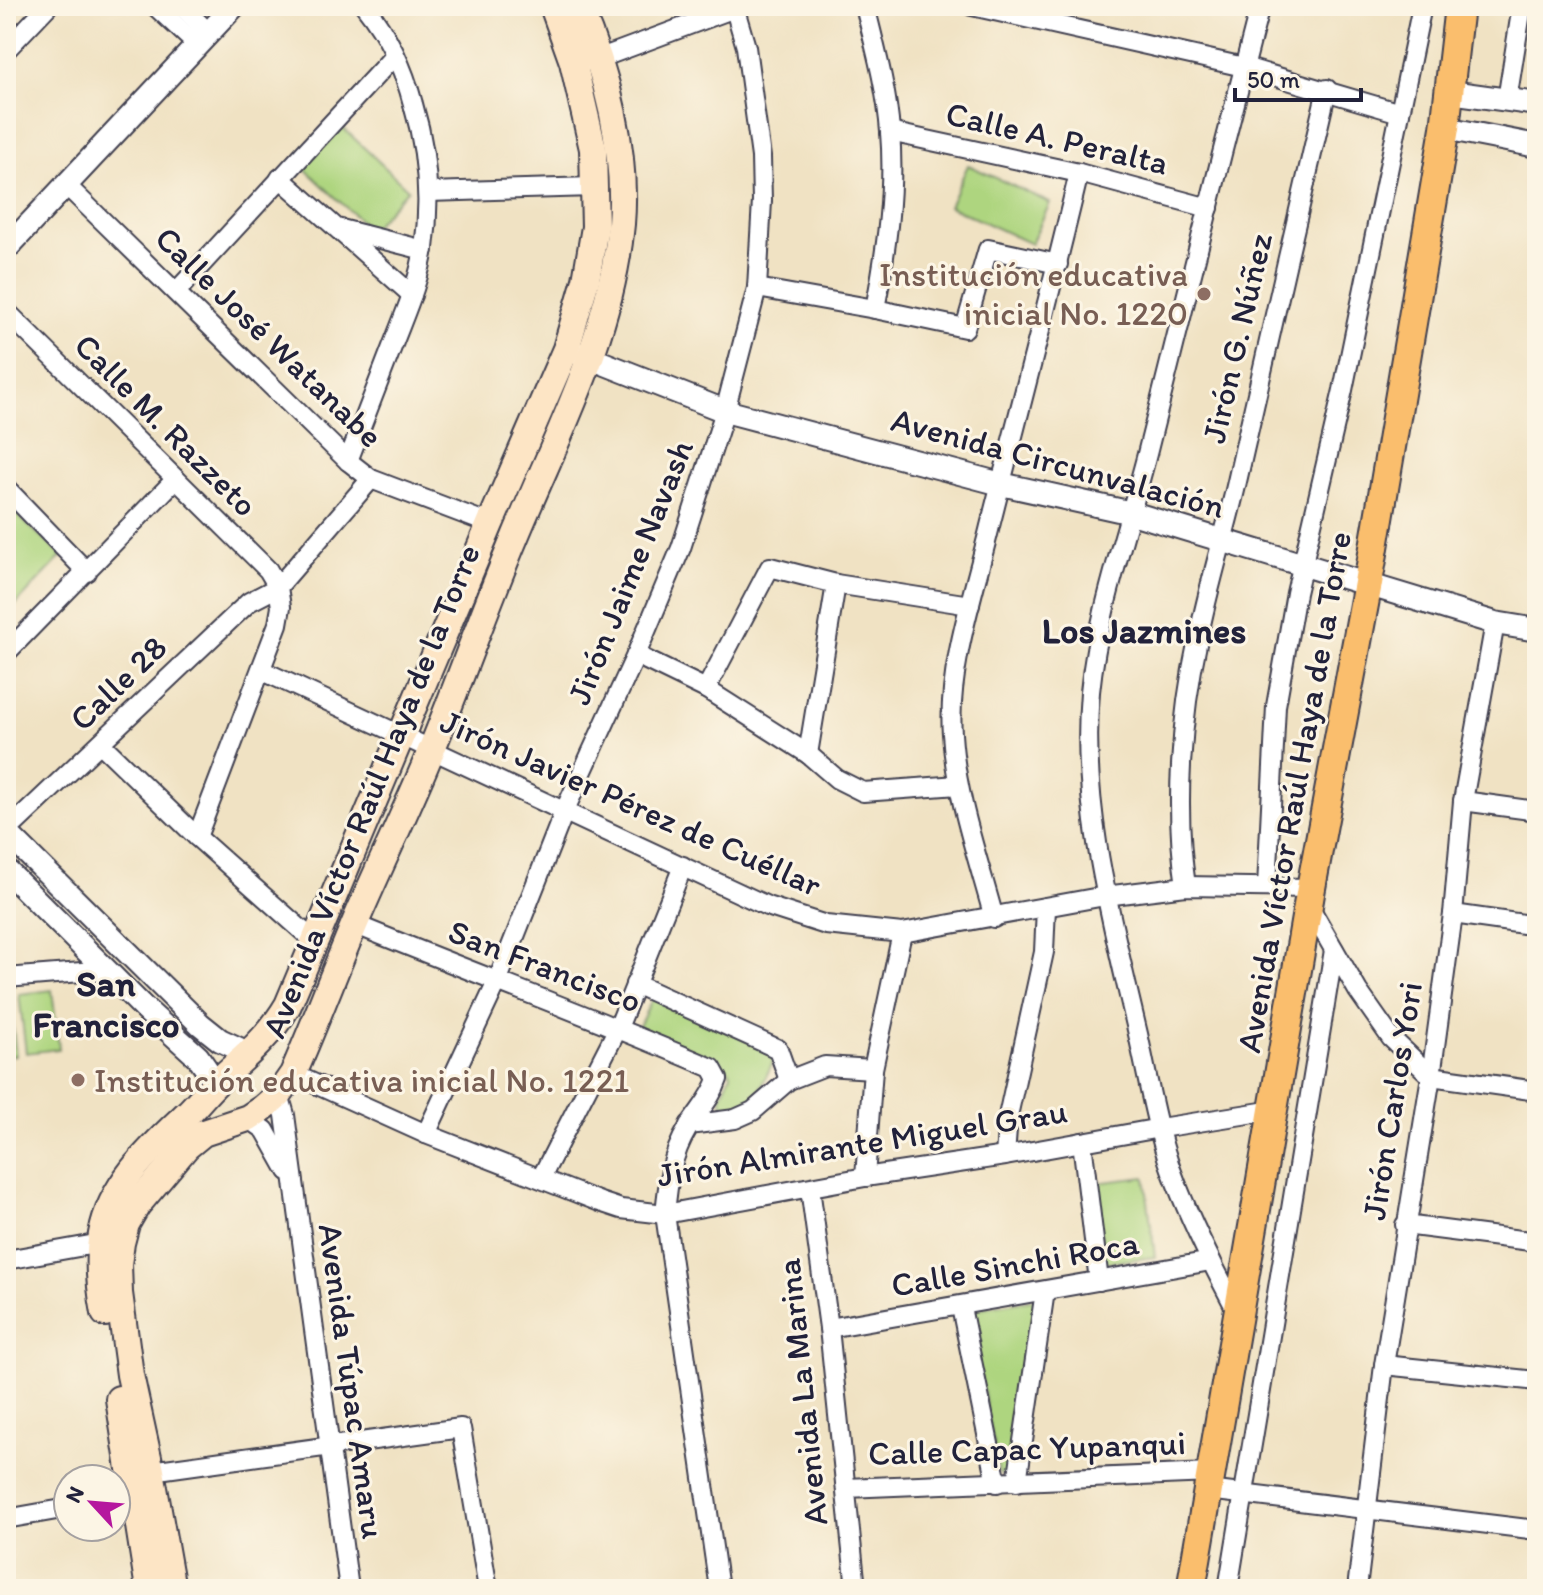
<svg xmlns="http://www.w3.org/2000/svg" width="1543" height="1595" font-family="Itim,sans-serif">
<rect width="100%" height="100%" fill="#fcf5e5"/>
<filter id="ink" filterUnits="userSpaceOnUse"><feTurbulence type="fractalNoise" baseFrequency=".0125" numOctaves="2"/><feDisplacementMap in="SourceGraphic" scale="16" xChannelSelector="R" yChannelSelector="G"/><feConvolveMatrix kernelMatrix="1 2 1 2 8 2 1 2 1" color-interpolation-filters="sRGB"/></filter>
<filter id="wash" filterUnits="userSpaceOnUse"><feTurbulence type="fractalNoise" baseFrequency=".006" numOctaves="4" result="noise"/><feDisplacementMap in="SourceGraphic" scale="32" xChannelSelector="R" yChannelSelector="G"/><feGaussianBlur stdDeviation="1.8" result="paint"/><feColorMatrix in="noise" values="0 0 0 0 0 0 0 0 0 0 0 0 0 0 0 0 0 1.4 0 .05"/><feComposite in="paint" operator="in"/></filter>
<g filter="url(#wash)">
<rect width="100%" height="100%" fill="#f0e2c3"/>
<g fill="#aed57f" stroke="#687c5d" stroke-width="2">
<polygon points="341,126 408,189 370,230 303,167"/>
<polygon points="968,165 1050,203 1031,244 949,206"/>
<polygon points="6,505 62,556 6,615"/>
<polygon points="52,990 59,1049 26,1053 19,994"/>
<polygon points="9,994 16,1055 6,1056 6,995"/>
<polygon points="653,997 767,1047 773,1057 772,1064 752,1106 730,1115 724,1110 721,1097 731,1074 728,1069 638,1028"/>
<polygon points="1145,1177 1155,1257 1104,1263 1095,1183"/>
<polygon points="1040,1298 1013,1473 999,1474 968,1310"/>
</g>
</g>
<g filter="url(#ink)">
<g fill="none" stroke-linecap="round" stroke-linejoin="round">
<g stroke="#413f4f" stroke-width="22">
<g id="minor">
<polyline points="155,6 196,44"/>
<polyline points="181,6 208,32"/>
<path d="M865 6C875 47 887 90 890 132 895 190 886 252 875 309"/>
<polyline points="972,6 1244,67 1400,113"/>
<polyline points="6,50 48,6"/>
<polyline points="588,60 598,59 740,6"/>
<polyline points="1507,100 1522,6"/>
<polyline points="890,132 1079,173 1209,208"/>
<polyline points="280,178 412,295"/>
<polyline points="66,185 348,461 371,479 490,524"/>
<polyline points="428,192 594,187"/>
<polyline points="341,229 424,250"/>
<polyline points="757,288 875,309 965,328 988,249 1058,264"/>
<polyline points="176,292 395,55"/>
<polyline points="6,311 268,570 278,587 249,602 6,832"/>
<path d="M348 461C363 423 377 385 392 347 404 315 419 283 424 248 431 200 427 151 413 104 404 69 388 35 365 6"/>
<polyline points="6,488 87,572"/>
<polyline points="6,653 176,479"/>
<polyline points="636,655 706,689 808,754 837,779 863,792 958,785"/>
<polyline points="261,670 767,906 826,925 902,933 1105,896 1186,886 1311,888"/>
<polyline points="706,689 770,567 836,584 970,605"/>
<polyline points="101,744 197,837 314,941"/>
<polyline points="808,754 836,584"/>
<polyline points="1463,801 1537,811"/>
<polyline points="197,837 278,624 281,607 278,587 371,479"/>
<path d="M1186 886C1174 808 1181 717 1198 639 1208 588 1224 537 1236 486 1266 354 1296 221 1327 89"/>
<polyline points="1267,887 1276,706 1296,593 1343,390 1422,6"/>
<polyline points="1309,906 1358,991 1391,1038 1431,1076 1537,1091"/>
<polyline points="1453,914 1537,926"/>
<path d="M994 918C978 858 956 797 952 734 947 670 975 589 990 526 1020 408 1051 291 1079 173"/>
<path d="M354 924C473 973 594 1017 712 1068L718 1079C712 1098 698 1111 688 1128 671 1156 668 1182 665 1214L719 1589"/>
<polyline points="6,978 107,970"/>
<polyline points="635,984 778,1049 789,1080"/>
<polyline points="293,1074 426,1134 600,1202 621,1209 665,1214 865,1177 1005,1156 1160,1128 1274,1110"/>
<polyline points="279,1094 285,1115 349,1589"/>
<polyline points="248,1118 265,1130 288,1171"/>
<polyline points="689,1125 735,1119 753,1111 789,1080 825,1066 873,1069"/>
<polyline points="426,1134 497,982 564,812 636,655 681,548 725,411 757,288 762,201 761,157 746,47 734,6"/>
<polyline points="1082,1142 1099,1281"/>
<polyline points="1005,1156 1008,1116 1044,952 1046,907"/>
<polyline points="865,1177 873,1069 902,933"/>
<polyline points="541,1178 618,1028 683,866"/>
<polyline points="810,1188 829,1328 856,1589"/>
<polyline points="1405,1225 1537,1242"/>
<polyline points="6,1260 101,1243"/>
<polyline points="961,1307 997,1483"/>
<path d="M1238 1313C1214 1268 1190 1221 1172 1172 1156 1128 1148 1079 1138 1034 1112 922 1080 807 1090 692 1098 611 1127 532 1147 454 1184 305 1221 155 1260 6"/>
<polyline points="829,1328 1211,1261"/>
<polyline points="1384,1365 1537,1381"/>
<polyline points="151,1471 461,1428 488,1589"/>
<polyline points="1017,1482 1045,1291"/>
<polyline points="846,1488 1211,1473"/>
<polyline points="1208,1490 1537,1530"/>
<polyline points="6,1519 68,1508"/>
<polyline points="1228,1589 1334,950"/>
<polyline points="1357,1589 1384,1365 1431,1076 1453,914 1463,801 1495,623"/>
</g>
</g>
<g stroke="#413f4f" stroke-width="26">
<g id="tertiary">
<polyline points="1450,92 1537,104"/>
<polyline points="1445,128 1537,146"/>
<polyline points="6,249 234,6"/>
<polyline points="575,352 725,411 1001,484 1132,513 1495,623 1537,630"/>
<polyline points="6,832 200,1024 220,1040 250,1054"/>
<polyline points="6,870 145,1009 198,1057 216,1083"/>
</g>
</g>
<g stroke="#413f4f" stroke-width="30">
<g id="secondary">
<path d="M105 1313C100 1287 97 1261 102 1234 111 1183 153 1146 189 1112 199 1102 208 1090 218 1081 245 1057 270 1036 288 1005L490 524 566 349 586 280 595 227 593 149 573 62 553 6"/>
<polyline points="119,1399 149,1589"/>
<path d="M172 1589 151 1471 130 1375 119 1293 118 1264 121 1243 126 1224 137 1205 186 1147 203 1133 248 1118 263 1108 279 1094 293 1074C315 1024 334 973 355 923 380 864 409 806 433 746 461 677 486 606 515 537 557 435 611 336 621 224 627 152 607 71 578 6"/>
</g>
</g>
<g stroke="#413f4f" stroke-width="32">
<polyline id="primary" points="1191,1589 1311,888 1368,583 1445,128 1459,6"/>
</g>
<use href="#minor" stroke="#fff" stroke-width="18"/>
<use href="#tertiary" stroke="#fff" stroke-width="22"/>
<use href="#secondary" stroke="#fde5c5" stroke-width="26"/>
<use href="#primary" stroke="#fabe6d" stroke-width="28"/>
</g>
</g>
<g fill="#8d6e63" stroke="#fcf5e5" stroke-width="3">
<circle cx="1204" cy="294" r="8"/>
<circle cx="78" cy="1080" r="8"/>
</g>
<g text-anchor="middle" dominant-baseline="central" stroke-width="6" stroke-linejoin="round" paint-order="stroke">
<g font-size="34" fill="#22223b" stroke="#fcf5e5">
<text transform="translate(1057 138) rotate(13)">Calle A. Peralta</text>
<text transform="translate(269 337) rotate(44)">Calle José Watanabe</text>
<text transform="translate(1237 338) rotate(-77)">Jirón G. Núñez</text>
<text transform="translate(166 425) rotate(45)">Calle M. Razzeto</text>
<text transform="translate(1058 463) rotate(15)">Avenida Circunvalación</text>
<text transform="translate(630 572) rotate(-68)">Jirón Jaime Navash</text>
<text transform="translate(118 683) rotate(-44)">Calle 28</text>
<text transform="translate(371 791) rotate(-68)">Avenida Víctor Raúl Haya de la Torre</text>
<text transform="translate(1294 792) rotate(-80)">Avenida Víctor Raúl Haya de la Torre</text>
<text transform="translate(631 803) rotate(24)">Jirón Javier Pérez de Cuéllar</text>
<text transform="translate(545 966) rotate(21)">San Francisco</text>
<text transform="translate(1392 1101) rotate(-81)">Jirón Carlos Yori</text>
<text transform="translate(862 1143) rotate(-9)">Jirón Almirante Miguel Grau</text>
<text transform="translate(1015 1264) rotate(-10)">Calle Sinchi Roca</text>
<text transform="translate(352 1381) rotate(82)">Avenida Túpac Amaru</text>
<text transform="translate(802 1392) rotate(-96)">Avenida La Marina</text>
<text transform="translate(1027 1448) rotate(-2)">Calle Capac Yupanqui</text>
</g>
<g font-size="34" fill="#785e54" stroke="#fcf5e5" text-anchor="end">
<text x="1188" y="274">Institución educativa<tspan x="1188" dy="39">inicial No. 1220</tspan></text>
<text x="94" y="1080" text-anchor="start">Institución educativa inicial No. 1221</text>
</g>
<g font-size="36" font-weight="bold" fill="#22223b" stroke="#fcf5e5">
<text x="1144" y="630">Los Jazmines</text>
<text x="106" y="983">San<tspan x="106" dy="41">Francisco</tspan></text>
</g>
</g>
<rect width="1543" height="1595" fill="none" stroke="#fcf5e5" stroke-width="32"/>
<g transform="translate(92 1503) rotate(296)"><circle r="38" fill="#fcf5e5" stroke="#a5a1a1" stroke-width="2"/>
<path d="M0-6L14 30L0 20L-14 30Z" fill="#b5179e"/>
<text y="-12" font-size="22" font-weight="bold" text-anchor="middle" fill="#22223b">N</text>
</g>
<path d="M1235 88v12h126v-12" fill="none" stroke="#22223b" stroke-width="4"/>
<text x="1247" y="88" font-size="24" fill="#22223b" stroke="#fcf5e5" stroke-width="6" paint-order="stroke">50 m</text>
</svg>
